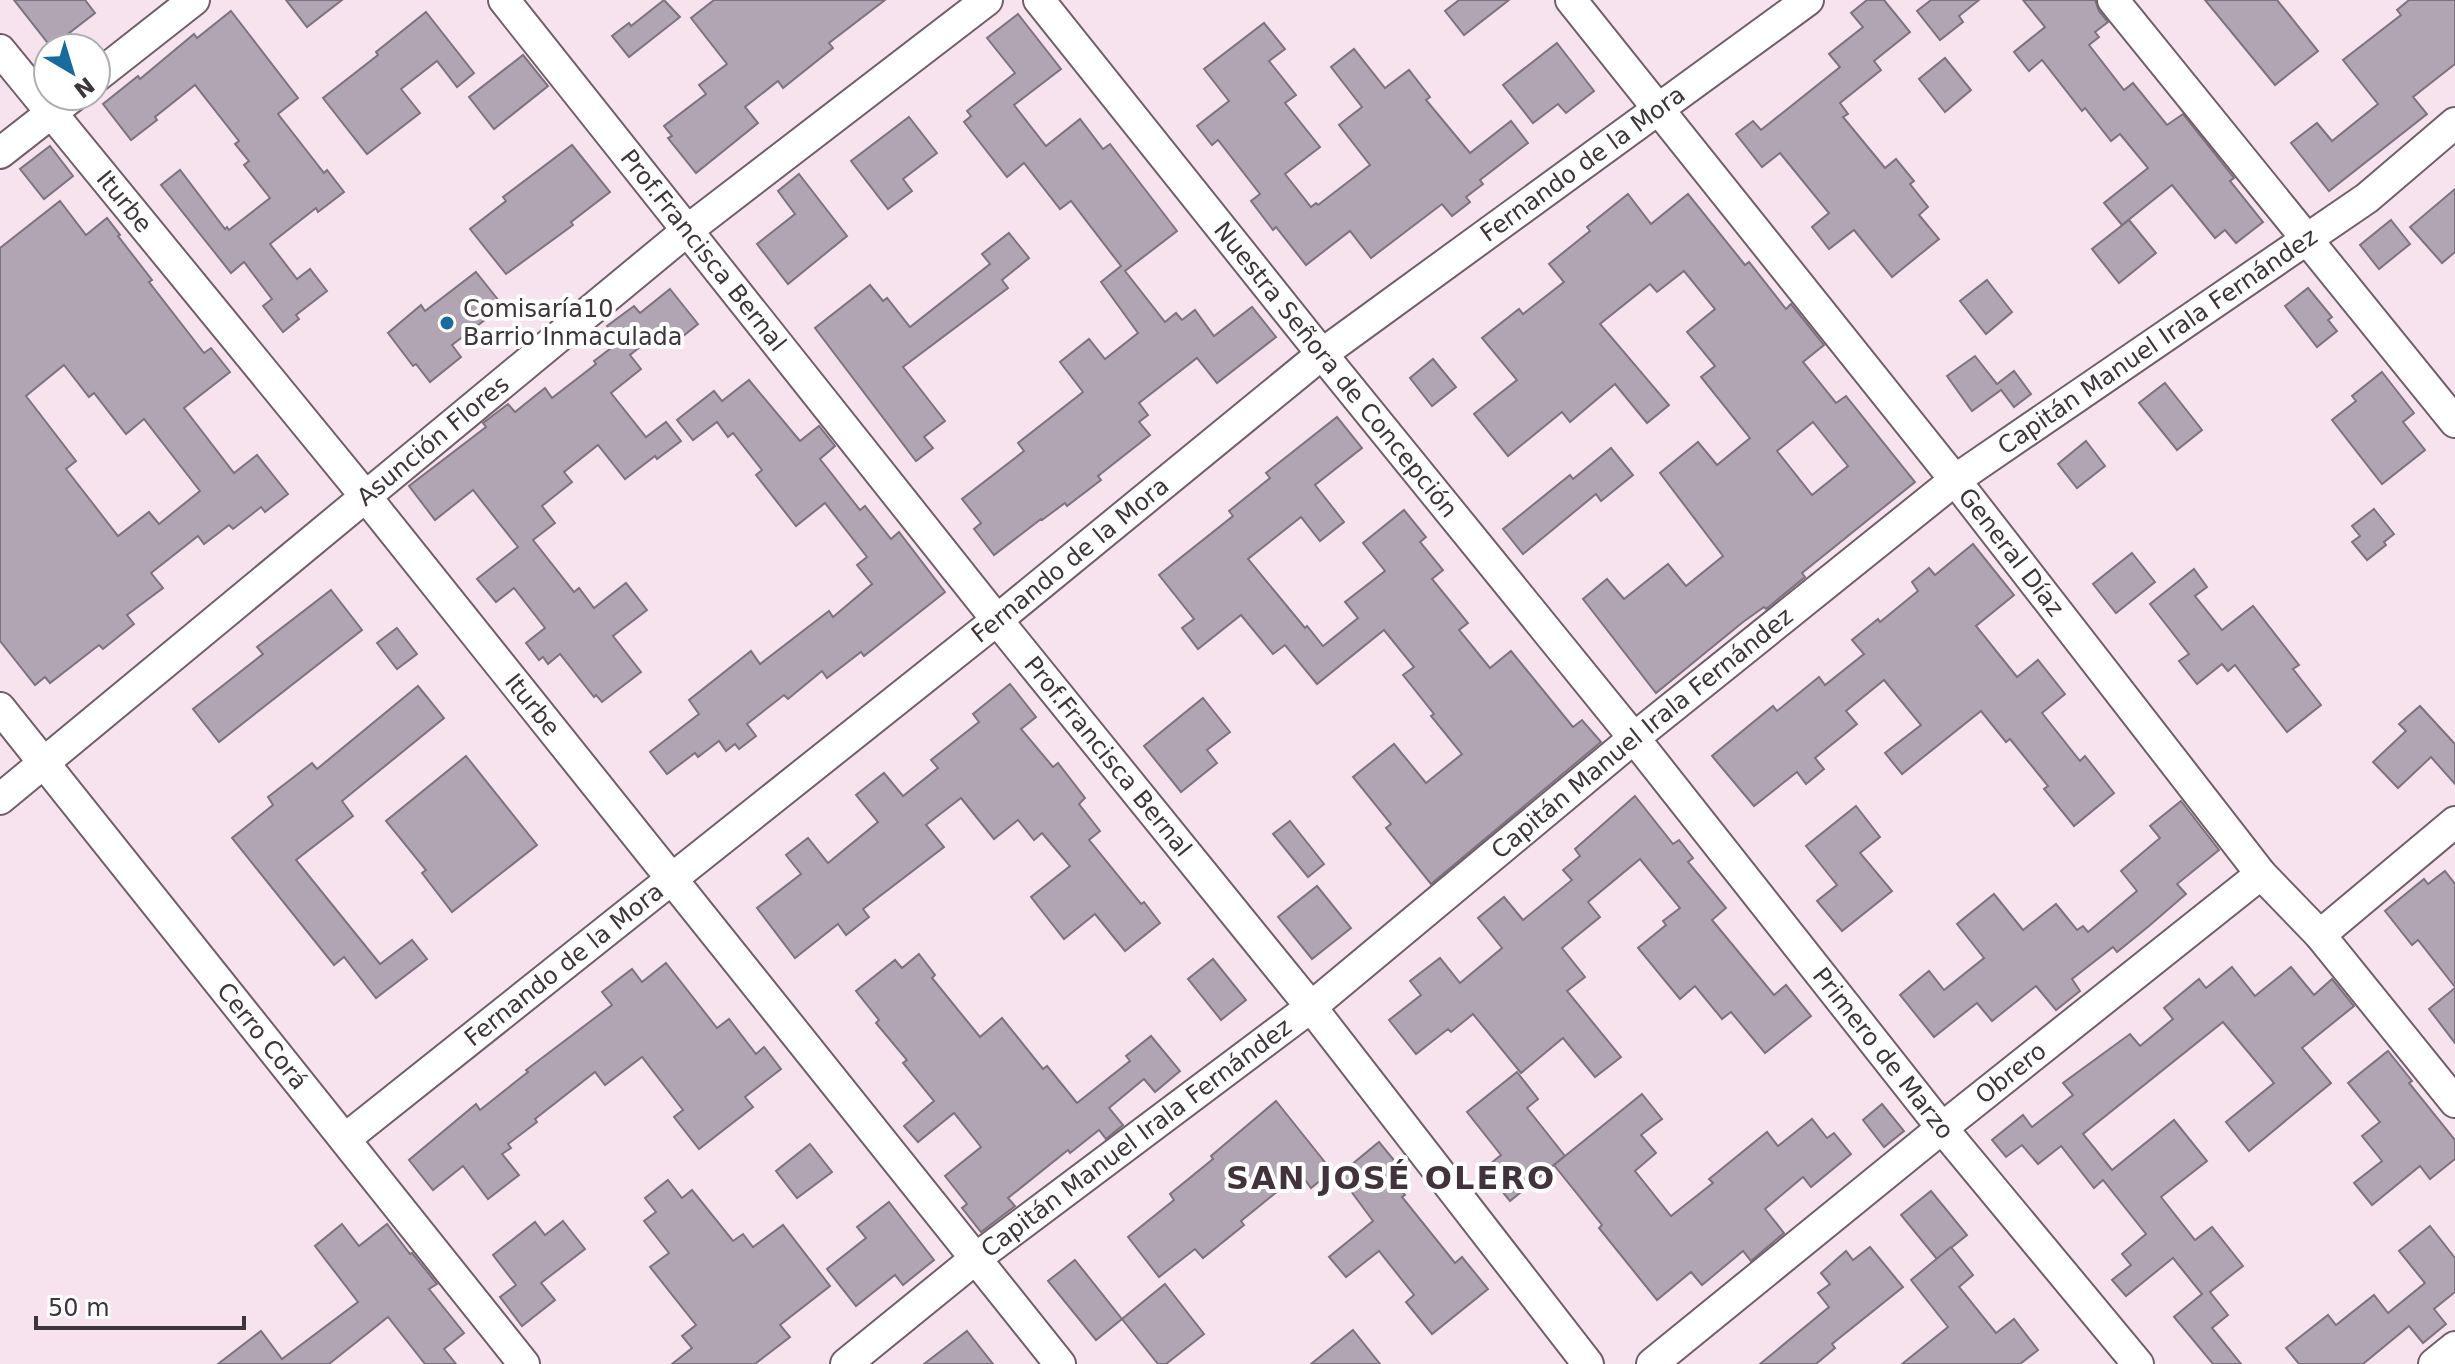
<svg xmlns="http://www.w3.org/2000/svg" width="2455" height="1364" font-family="'DejaVu Sans',sans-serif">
<rect width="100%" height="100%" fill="#f6e3ee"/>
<g fill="#b1a4b3" stroke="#7e7280" stroke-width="2" fill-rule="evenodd">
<polygon points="14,0 85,0 95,13 51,47"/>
<polygon points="286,0 342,0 307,27"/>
<polygon points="664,0 680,17 629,57 612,36 629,23 631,26"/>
<polygon points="714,0 885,0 829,43 833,48 783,88 778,81 745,107 758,123 696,173 668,138 672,136 664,126 706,94 699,85 727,64 691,18"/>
<polygon points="1459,0 1509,0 1464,35 1445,11"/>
<polygon points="1867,0 1884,0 1910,32 1874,61 1881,70 1840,103 1848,114 1843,117 1885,168 1896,159 1914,181 1910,184 1928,207 1919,215 1939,239 1892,277 1854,230 1829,249 1812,227 1829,213 1780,153 1762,167 1736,134 1753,121 1761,130 1840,67 1829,54 1863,27 1851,13"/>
<polygon points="1931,0 1979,0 1959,16 1963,22 1940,40 1917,11"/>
<polygon points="2023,0 2095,0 2099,11 2108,22 2095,32 2099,37 2089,45 2124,90 2133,83 2167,125 2183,114 2234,178 2230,181 2263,222 2236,243 2225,230 2215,238 2172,185 2122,225 2104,203 2148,168 2120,134 2111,141 2085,108 2082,111 2042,60 2029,71 2014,52 2045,27"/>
<polygon points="2205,0 2277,0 2318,51 2275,85"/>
<polygon points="2409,0 2455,0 2455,64 2413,97 2427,114 2329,191 2291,143 2317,123 2332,141 2378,104 2343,60 2401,15 2397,10"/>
<polygon points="231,11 298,98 278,114 324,173 327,170 344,192 318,212 316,208 270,244 297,279 310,269 327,291 296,315 299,319 283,332 263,306 272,299 244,262 231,273 161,185 180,170 225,229 227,227 229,230 270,198 244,165 249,161 235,144 239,141 195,85 155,117 157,120 131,140 103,104 138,76 140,79 194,34 197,38"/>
<polygon points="426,12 474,73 457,87 437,61 401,89 420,113 367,154 323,98 378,55 376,52"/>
<polygon points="1018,14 1061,69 1014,105 1046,146 1080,119 1103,149 1110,144 1177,231 1125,271 1165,322 1176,313 1182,320 1195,310 1214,336 1252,307 1276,337 1217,383 1197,358 1139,403 1148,415 1139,422 1150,435 1098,476 1101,480 1067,506 1065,503 1042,520 1041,519 994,555 974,529 981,523 962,499 1024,451 1018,443 1083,392 1060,362 1089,339 1105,359 1138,333 1101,282 1121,266 1071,201 1060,209 1024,163 1007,177 964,122 971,116 967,111 1015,73 987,38"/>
<polygon points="1264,23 1285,49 1269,61 1296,95 1285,103 1320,147 1285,174 1311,207 1316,203 1318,205 1370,165 1339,125 1362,107 1331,67 1354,49 1385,88 1409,70 1430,97 1426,100 1470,153 1511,121 1528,143 1480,180 1483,184 1466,197 1470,202 1452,216 1442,204 1371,258 1350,231 1306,265 1276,227 1273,230 1251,201 1260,194 1218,140 1212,145 1197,126 1229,101 1204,69"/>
<polygon points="1557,43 1594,91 1566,113 1558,104 1533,123 1503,85"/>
<polygon points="523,55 548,86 494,129 469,97"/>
<polygon points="1945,58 1971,90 1945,112 1919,79"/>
<polygon points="909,117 937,153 903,179 912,191 888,209 851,161"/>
<polygon points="572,145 610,192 571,222 573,225 506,274 470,229 506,201 503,197"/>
<polygon points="50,146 73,176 44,199 20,169"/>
<polygon points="799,174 847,236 788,284 757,244 795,214 778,191"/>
<polygon points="2455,189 2455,252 2442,263 2410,227"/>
<path d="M1628 194 1651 224 1688 194 1745 265 1749 262 1786 309 1791 304 1824 345 1803 362 1836 403 1846 396 1915 482 1802 573 1805 577 1766 609 1764 607 1743 622 1656 693 1583 599 1607 579 1624 599 1668 564 1686 586 1723 556 1660 473 1698 442 1717 465 1750 438 1701 377 1715 366 1687 332 1715 309 1684 271 1657 292 1650 284 1600 324 1669 405 1647 423 1615 384 1570 422 1562 412 1508 456 1474 414 1517 380 1482 338 1519 309 1523 314 1564 282 1549 264 1590 231 1587 227ZM1813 422 1848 466 1812 495 1777 451Z"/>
<path d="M60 201 86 235 107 218 120 235 118 236 152 280 149 282 204 353 211 348 230 372 184 408 234 473 257 455 288 494 265 512 261 507 233 529 229 525 204 544 198 536 151 573 163 588 127 615 134 624 103 649 99 645 50 683 45 677 35 685 0 641V248ZM64 365 89 397 94 393 126 434 144 419 200 491 159 524 149 512 118 536 66 469 76 461 26 396Z"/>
<polygon points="2129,220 2156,253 2119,283 2092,249"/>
<polygon points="2391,220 2410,244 2379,269 2360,245"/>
<polygon points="1009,233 1029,258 1002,280 1008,288 903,367 945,421 924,437 933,448 916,461 815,328 870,285 883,301 887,298 910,327 990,264 982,254"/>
<polygon points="476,272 503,306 452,345 461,357 430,382 416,364 413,366 388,333 421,305 425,311"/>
<polygon points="1987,280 2012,312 1986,334 1960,301"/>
<polygon points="2308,288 2332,317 2328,320 2337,331 2317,347 2285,306"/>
<polygon points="670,289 698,324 677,341 665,327 630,355 641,369 611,393 646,437 666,422 681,441 657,459 655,456 625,479 598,445 564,472 572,482 542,506 555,523 533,540 574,592 579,588 594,608 626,583 647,610 613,636 641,672 602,702 596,695 594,697 560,654 548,664 543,657 539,660 526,643 545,628 514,588 496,602 477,579 518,547 473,490 435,520 409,486 486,427 483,423 508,404 515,412 545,388 552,398 596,364 594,361 619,342 607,326 634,306 640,313"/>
<polygon points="1975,356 1997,384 2014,371 2031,394 2014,407 2001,390 1972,411 1947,376"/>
<polygon points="1433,359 1456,387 1432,406 1410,378"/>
<polygon points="2382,372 2414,413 2403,422 2425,450 2382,484 2332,420 2356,401 2352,396"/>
<polygon points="749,380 800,441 819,426 835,446 820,459 860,510 865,506 891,539 899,532 945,592 864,656 861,652 827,678 822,671 788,699 784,695 747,724 756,736 739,749 735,744 726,751 719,741 698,757 695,753 667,774 650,752 699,714 689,700 751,651 760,664 829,611 833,617 872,584 857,565 867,557 825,503 796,526 756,475 762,470 733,433 728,437 717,422 693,440 677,420 714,391 722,401"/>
<polygon points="2165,383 2202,430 2177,450 2139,403"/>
<polygon points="1337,417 1362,448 1315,485 1344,522 1320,541 1301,517 1248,559 1305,628 1307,626 1323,646 1358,618 1345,602 1385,571 1363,543 1404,510 1426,537 1420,542 1443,570 1432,579 1468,623 1459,630 1490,668 1511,651 1573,727 1582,720 1601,742 1431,884 1386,828 1391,824 1353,777 1394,744 1426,783 1462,754 1431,716 1434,714 1403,675 1414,667 1384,630 1317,684 1285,645 1273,654 1241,615 1198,649 1182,628 1194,619 1159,575 1233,516 1229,511 1270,478 1266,473"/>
<polygon points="2086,441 2105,466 2077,488 2058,464"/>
<polygon points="1611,448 1633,475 1601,501 1596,494 1523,554 1503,529 1570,475 1573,479"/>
<polygon points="2374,509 2394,534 2384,542 2386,545 2367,560 2352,542 2360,536 2352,526"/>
<polygon points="1973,544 2014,595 1976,626 2017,677 2038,660 2065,694 2042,713 2080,761 2085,756 2114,793 2074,826 2044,789 2048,786 2010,739 2006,742 1981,711 1902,774 1885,753 1921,725 1884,680 1846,711 1857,724 1815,758 1824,769 1806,784 1797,772 1754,806 1712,756 1773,706 1777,711 1819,677 1825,685 1864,654 1852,640 1878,619 1880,622 1918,591 1912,582 1929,568 1935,575"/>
<polygon points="2132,553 2155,582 2116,613 2093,584"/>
<polygon points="2194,569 2207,587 2195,596 2222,630 2253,606 2299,665 2293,669 2321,705 2287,732 2235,665 2228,671 2222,664 2197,684 2179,661 2189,654 2150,604"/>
<polygon points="331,590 362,630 219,742 193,709 263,654 257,647"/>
<polygon points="397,628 417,654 397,669 377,643"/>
<polygon points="1010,684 1036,717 1021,729 1053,767 1058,763 1085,798 1079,804 1100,831 1089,840 1141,904 1144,902 1160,923 1125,951 1095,914 1064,939 1031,897 1070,866 1042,833 1034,840 1018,820 994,839 961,798 926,825 944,847 863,909 869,917 846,935 838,924 795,958 757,908 801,874 786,855 808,838 828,863 878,822 856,795 884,773 903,796 938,768 931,760 979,722 973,714"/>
<polygon points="418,686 444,718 342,801 353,816 296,860 380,964 412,940 427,959 376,998 344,957 334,965 232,838 273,805 268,797 312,763 317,769"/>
<polygon points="1203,698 1230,732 1207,750 1217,763 1181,792 1144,746"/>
<polygon points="2420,706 2455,744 2455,784 2431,757 2398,788 2373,762 2406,731 2399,724"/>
<polygon points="466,756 537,845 452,912 422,873 426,870 386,821"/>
<polygon points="1635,796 1673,844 1679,840 1693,858 1688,862 1726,908 1712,920 1774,995 1786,985 1811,1016 1765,1053 1731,1012 1722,1019 1695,986 1680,999 1638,948 1666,925 1663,921 1680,908 1640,859 1588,902 1600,917 1562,948 1585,977 1567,991 1621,1057 1595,1077 1563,1038 1521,1073 1473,1014 1451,1032 1448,1029 1416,1054 1389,1020 1421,995 1410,981 1440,958 1460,983 1502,948 1478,918 1504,897 1523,920 1572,880 1563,870 1580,856 1575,849"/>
<polygon points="2181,801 2219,850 2177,884 2186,894 2149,926 2117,952 2113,947 2072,979 2080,991 2056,1010 2036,986 1992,1021 1977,1003 1934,1037 1900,995 1929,971 1944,990 1984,958 1957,924 1994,894 2023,930 2056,904 2077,930 2083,926 2088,932 2137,891 2121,871 2160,838 2150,826"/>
<polygon points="1856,806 1880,837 1860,853 1892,891 1842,931 1817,901 1837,885 1806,846"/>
<polygon points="1290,821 1324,864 1308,877 1273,834"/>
<polygon points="2445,871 2455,884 2455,987 2418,940 2412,945 2385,911 2424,879 2428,884"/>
<polygon points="1317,886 1351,928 1312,959 1278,917"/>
<polygon points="919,954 935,975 932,978 980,1037 1002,1018 1043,1069 1047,1066 1077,1103 1130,1061 1126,1056 1151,1036 1180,1071 1155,1092 1144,1079 1109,1108 1123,1125 1106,1139 1099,1130 1070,1153 1068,1150 1008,1198 1015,1206 981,1232 962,1208 967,1204 945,1176 981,1147 954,1113 918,1142 904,1126 934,1101 903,1063 907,1060 876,1023 879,1020 856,991 895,960 902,968"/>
<polygon points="1213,959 1246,1000 1221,1020 1188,979"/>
<polygon points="666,963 717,1028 729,1019 756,1054 764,1047 781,1069 745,1097 753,1107 699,1149 674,1117 683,1110 642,1057 605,1085 595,1072 535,1119 537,1122 508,1144 511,1148 502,1154 519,1175 488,1199 463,1166 433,1190 409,1160 476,1104 480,1110 528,1072 526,1070 612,1005 602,992 632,969 642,982"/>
<polygon points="2232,967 2255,996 2291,967 2314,995 2332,979 2354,1006 2302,1048 2331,1083 2249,1151 2226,1122 2274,1083 2223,1022 2083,1134 2112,1170 2174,1120 2207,1161 2161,1197 2195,1240 2212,1227 2243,1266 2210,1292 2228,1315 2212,1328 2241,1364 2213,1364 2174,1317 2202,1294 2173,1258 2126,1296 2112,1280 2131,1265 2122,1254 2146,1234 2103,1180 2094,1188 2061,1146 2038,1164 2022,1145 2006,1157 1992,1140 2023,1115 2032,1127 2073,1095 2063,1083 2130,1034 2140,1046 2173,1019 2164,1008 2199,979 2206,988"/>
<polygon points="2455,988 2455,1043 2429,1009"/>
<polygon points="2388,1051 2412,1081 2409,1083 2455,1140 2455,1159 2430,1179 2420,1166 2372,1205 2354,1183 2382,1161 2362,1136 2380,1122 2348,1083"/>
<polygon points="1517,1072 1538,1099 1527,1108 1565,1156 1510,1201 1484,1169 1501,1155 1467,1112"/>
<polygon points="1642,1094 1662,1119 1641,1135 1656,1153 1635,1171 1671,1216 1713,1183 1709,1179 1767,1132 1778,1146 1812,1119 1827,1138 1834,1133 1851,1154 1811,1187 1803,1177 1765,1209 1784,1233 1751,1261 1743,1251 1702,1285 1691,1272 1657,1300 1599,1228 1602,1225 1554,1165"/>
<polygon points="1276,1101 1332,1171 1311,1188 1300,1173 1241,1221 1244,1225 1203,1258 1195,1249 1159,1277 1128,1237 1174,1200 1170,1194 1213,1159 1211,1156"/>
<polygon points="1882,1104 1904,1131 1884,1147 1863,1120"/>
<polygon points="1379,1142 1402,1170 1391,1178 1405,1195 1402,1197 1455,1263 1462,1257 1488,1289 1432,1334 1406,1302 1414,1295 1379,1251 1346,1277 1329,1257 1373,1221 1339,1175"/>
<polygon points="810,1144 832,1172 797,1198 776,1171"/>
<polygon points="668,1180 682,1198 692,1190 733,1241 743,1234 753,1247 783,1225 830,1286 780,1325 790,1337 755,1364 672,1364 692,1348 682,1336 696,1325 650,1267 669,1253 644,1221 656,1212 645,1198"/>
<polygon points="1931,1191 1967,1235 1937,1259 1901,1215"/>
<polygon points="889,1202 934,1260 903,1285 895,1275 856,1306 827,1269 866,1238 857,1227"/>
<polygon points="563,1221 585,1249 541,1283 555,1300 522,1326 500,1297 516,1285 493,1255 535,1222 545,1235"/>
<polygon points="342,1224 359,1246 387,1224 410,1254 412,1253 437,1284 429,1289 464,1333 444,1349 456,1364 425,1364 388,1317 329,1364 218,1364 261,1331 282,1359 358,1302 315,1246"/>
<polygon points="2430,1226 2455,1258 2455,1292 2434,1309 2446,1324 2423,1343 2409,1326 2363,1364 2299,1364 2286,1348 2328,1315 2336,1325 2374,1295 2388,1313 2425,1283 2399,1251"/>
<polygon points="1870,1247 1903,1287 1832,1344 1835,1348 1816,1364 1760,1364 1829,1307 1818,1293 1830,1284 1821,1273 1846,1251 1853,1260"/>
<polygon points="1951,1247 1973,1275 1959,1287 1996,1333 2014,1319 2038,1350 2020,1364 1902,1364 1948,1327 1911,1280"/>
<polygon points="1075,1260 1122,1319 1096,1340 1048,1281"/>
<polygon points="1165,1284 1204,1334 1166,1364 1158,1364 1122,1319"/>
<polygon points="1353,1330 1380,1364 1311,1364"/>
<polygon points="967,1331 993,1364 924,1364"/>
</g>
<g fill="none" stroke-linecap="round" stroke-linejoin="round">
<g stroke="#705f69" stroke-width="34">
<g id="minor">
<path id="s1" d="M504 0 997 620 1311 1007 1588 1364"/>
<path id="s2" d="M1039 0 1322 354 1634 738 1942 1128 2138 1364"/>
<path id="s3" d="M1571 0 1955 480 2261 874 2320 935 2455 1102"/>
<polyline points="2113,0 2455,422"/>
<path id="s4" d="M0 50 366 497 1060 1364"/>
<polyline points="96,77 194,0"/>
<polyline points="0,153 73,96"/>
<path id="s5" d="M0 708 524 1364"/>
<path id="s6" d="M0 799 689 229 987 0"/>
<polyline points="2320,935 2455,822"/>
<path id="s7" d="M345 1139 997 620 1322 354 1808 0"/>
<path id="s8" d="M846 1364 975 1259 1311 1007 1634 738 1955 480 2367 198 2455 123"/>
<path id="s9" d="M1652 1364 1942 1128 2261 874"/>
<polyline points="2434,1364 2455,1347"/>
</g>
</g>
<use href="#minor" stroke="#fff" stroke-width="30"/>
</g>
<circle fill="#186b9c" stroke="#fff" stroke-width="3" cx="447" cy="323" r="8"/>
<g text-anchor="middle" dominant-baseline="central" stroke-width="8" stroke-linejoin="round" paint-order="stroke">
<g font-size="24" fill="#3d353a" stroke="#fff">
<text stroke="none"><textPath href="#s7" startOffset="1576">Fernando de la Mora</textPath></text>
<text stroke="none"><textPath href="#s4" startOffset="196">Iturbe</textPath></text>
<text stroke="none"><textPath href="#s1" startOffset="320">Prof.Francisca Bernal</textPath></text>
<text stroke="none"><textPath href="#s8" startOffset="1664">Capitán Manuel Irala Fernández</textPath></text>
<text stroke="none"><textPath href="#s2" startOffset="474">Nuestra Señora de Concepción</textPath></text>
<text stroke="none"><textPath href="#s6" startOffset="562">Asunción Flores</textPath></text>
<text stroke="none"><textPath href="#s3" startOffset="706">General Díaz</textPath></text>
<text stroke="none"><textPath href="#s7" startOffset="928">Fernando de la Mora</textPath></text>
<text stroke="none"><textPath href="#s4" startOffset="844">Iturbe</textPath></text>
<text stroke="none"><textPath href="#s8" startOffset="1016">Capitán Manuel Irala Fernández</textPath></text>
<text stroke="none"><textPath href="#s1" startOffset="968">Prof.Francisca Bernal</textPath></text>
<text stroke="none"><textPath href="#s7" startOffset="280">Fernando de la Mora</textPath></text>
<text stroke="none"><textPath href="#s5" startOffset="420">Cerro Corá</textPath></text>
<text stroke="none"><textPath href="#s2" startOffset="1350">Primero de Marzo</textPath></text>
<text stroke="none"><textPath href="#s9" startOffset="462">Obrero</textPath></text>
<text stroke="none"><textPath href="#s8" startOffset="368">Capitán Manuel Irala Fernández</textPath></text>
</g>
<g font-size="24" fill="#3d353a" stroke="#fff" text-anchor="start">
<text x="463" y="309">Comisaría10<tspan x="463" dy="28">Barrio Inmaculada</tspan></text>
</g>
<g font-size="32" font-weight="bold" letter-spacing="2" fill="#41323b" stroke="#fff">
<text x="1391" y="1178">SAN JOSÉ OLERO</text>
</g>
</g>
<g transform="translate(72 72) rotate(142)"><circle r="38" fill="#ffffff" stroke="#b1aeb0" stroke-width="2"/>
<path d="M0-6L14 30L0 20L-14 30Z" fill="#186b9c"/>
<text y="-12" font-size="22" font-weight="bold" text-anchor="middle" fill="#3d353a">N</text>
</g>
<path d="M36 1316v12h208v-12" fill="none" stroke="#3d353a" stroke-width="4"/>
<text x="48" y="1316" font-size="24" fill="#3d353a" stroke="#ffffff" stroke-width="6" paint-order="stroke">50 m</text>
</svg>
